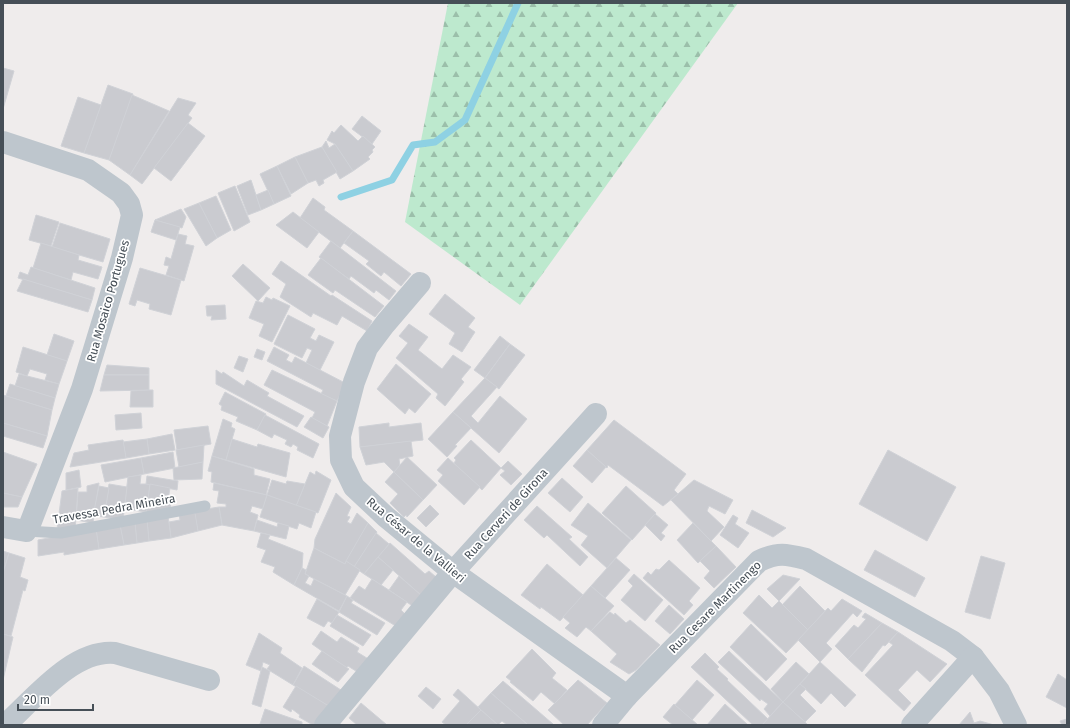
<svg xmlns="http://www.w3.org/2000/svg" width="1070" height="728" font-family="'Fira Sans',sans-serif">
<defs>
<pattern id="forest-firs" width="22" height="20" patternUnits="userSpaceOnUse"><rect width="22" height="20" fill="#bde9ce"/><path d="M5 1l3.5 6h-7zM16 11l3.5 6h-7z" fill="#9bbfaa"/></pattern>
</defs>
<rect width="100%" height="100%" fill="#efecec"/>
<polygon fill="url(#forest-firs)" points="448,3 738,3 520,305 405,222"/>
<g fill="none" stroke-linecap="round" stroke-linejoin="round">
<polyline stroke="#8ed1e3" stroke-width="7" points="341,197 392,180 413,145 435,142 465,120 518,3"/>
</g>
<g fill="#cacbd0" stroke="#d0d2d7">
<polygon points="3,68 14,71 3,109"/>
<polygon points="108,85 133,94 109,160 84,153"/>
<polygon points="132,95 169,111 130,175 109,160"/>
<polygon points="78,97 101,105 84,153 61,146"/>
<polygon points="178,98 196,103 188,115 192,118 142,184 130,175"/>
<polygon points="362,116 381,131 372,144 352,129"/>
<polygon points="188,123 205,136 171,181 154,168"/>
<polygon points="341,125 358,141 363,136 375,147 372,150 373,152 368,157 370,159 353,171 335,144 327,140 332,131 334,133"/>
<polygon points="326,141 329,148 335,144 353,171 340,179 322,147"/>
<polygon points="322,147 337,172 323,180 324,183 319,186 316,180 308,183 295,157"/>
<polygon points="295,157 308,183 291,194 277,166"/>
<polygon points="277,166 291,196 274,204 260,174"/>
<polygon points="251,180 261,210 248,215 237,186"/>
<polygon points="235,186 250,222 234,231 218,193"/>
<polygon points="268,190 274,204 261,210 256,195"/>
<polygon points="216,196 231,230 217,238 199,203"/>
<polygon points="313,198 325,207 324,210 353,231 340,248 300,218"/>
<polygon points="199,203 217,238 206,246 184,209"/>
<polygon points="181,209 186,217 182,228 155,220"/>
<polygon points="293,212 319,232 307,248 276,225"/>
<polygon points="36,215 59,222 51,246 29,240"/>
<polygon points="155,220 180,227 176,240 151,232"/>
<polygon points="60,223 110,239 103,262 52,247"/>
<polygon points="353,231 411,274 401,286 384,272 381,276 366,264 369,261 344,243"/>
<polygon points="178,234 187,236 185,244 194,246 184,281 166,275 169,266 164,265 166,257 171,259"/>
<polygon points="331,241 396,291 389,300 376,290 374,293 351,276 349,279 319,257"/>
<polygon points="41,243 79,255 78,260 102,267 98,279 73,272 71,280 33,268"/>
<polygon points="321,258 384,306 375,317 335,290 333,293 308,275"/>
<polygon points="281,261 331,296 332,295 372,321 367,331 342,316 337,325 313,313 311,317 280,297 286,284 272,274"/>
<polygon points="243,264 270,288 258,301 232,276"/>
<polygon points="31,267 95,288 92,300 18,278 20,272 28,275"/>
<polygon points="140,268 181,280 171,315 149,309 150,304 137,300 135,306 129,304"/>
<polygon points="23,279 92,300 88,312 17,291"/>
<polygon points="445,294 475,318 468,327 475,332 462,352 449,344 455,333 429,314"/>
<polygon points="266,297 272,300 273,298 290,306 272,342 259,336 264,324 249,318 256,301 263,303"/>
<polygon points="225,305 226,319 211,320 212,316 207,316 206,306"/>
<polygon points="288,315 315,329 310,338 316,341 319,335 334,342 320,370 306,363 312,350 307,348 302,358 274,344"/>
<polygon points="409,324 428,337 418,350 442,369 453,355 471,367 461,379 464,382 445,406 436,398 438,394 396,358 408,343 399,336"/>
<polygon points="54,334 74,341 67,361 47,355"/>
<polygon points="500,336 510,344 485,378 474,370"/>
<polygon points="510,344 525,355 499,389 485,378"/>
<polygon points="23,347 67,361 59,384 45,380 47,374 30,369 27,376 16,372"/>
<polygon points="274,347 289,355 286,360 292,363 295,357 345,383 337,401 321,394 323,390 267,361"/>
<polygon points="257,349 265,352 262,360 254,357"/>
<polygon points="239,356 248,359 243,372 234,368"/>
<polygon points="396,364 431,394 415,413 409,408 405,414 377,389"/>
<polygon points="107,365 149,368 149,375 104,375"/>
<polygon points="216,370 222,374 223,372 244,386 247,380 269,393 267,396 304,416 297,427 216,384"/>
<polygon points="272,370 337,401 327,426 312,418 315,412 264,385"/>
<polygon points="19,374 59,384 55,398 15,386"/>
<polygon points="104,375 149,375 149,390 100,391"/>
<polygon points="485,378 497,387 471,416 478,423 500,396 527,419 499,453 453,412"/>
<polygon points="10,384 55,398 52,410 6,396"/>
<polygon points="149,390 153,390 153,407 130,407 131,391"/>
<polygon points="225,392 266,414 257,430 236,421 238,417 221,410 222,406 219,404"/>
<polygon points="3,395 52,410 47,436 3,423"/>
<polygon points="453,412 471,428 455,445 457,446 447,457 428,439"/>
<polygon points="141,413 142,428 116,430 115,415"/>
<polygon points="265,415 319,444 313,458 297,450 298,447 293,444 291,447 285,444 287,440 274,434 272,438 257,430"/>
<polygon points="311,417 329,427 323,438 304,427"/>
<polygon points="223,419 232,423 231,427 235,429 226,460 212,456"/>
<polygon points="614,420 686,474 674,490 678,494 663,506 608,465 607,468 587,450"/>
<polygon points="3,423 47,436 43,448 3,436"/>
<polygon points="389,423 389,427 421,423 423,440 360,447 359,427"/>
<polygon points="208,426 211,444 177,450 174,430"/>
<polygon points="172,434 175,450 149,454 147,439"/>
<polygon points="147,439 149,454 126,458 123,442"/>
<polygon points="232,439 257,447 258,444 290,453 286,477 226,460"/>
<polygon points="123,440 126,458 70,467 74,453 89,450 88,445"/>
<polygon points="471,440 501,468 482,490 454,463 456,460 454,458"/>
<polygon points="411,441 413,456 399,459 400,466 394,472 384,462 366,465 360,447"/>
<polygon points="204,445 203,462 179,467 176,450"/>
<polygon points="587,450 606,467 592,483 573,466"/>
<polygon points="888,450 956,487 927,541 859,504"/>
<polygon points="3,452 37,464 22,497 3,493"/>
<polygon points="173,452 175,468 144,474 141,458"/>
<polygon points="212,456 254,469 254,475 270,479 266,495 211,482 212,472 208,471"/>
<polygon points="407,457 437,485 423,500 394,472"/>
<polygon points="141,458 144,474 105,482 101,465"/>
<polygon points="448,458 480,487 464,505 438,481 443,475 437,470"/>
<polygon points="508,461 522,474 511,485 500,475 505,471 501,468"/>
<polygon points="203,462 202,479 174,480 173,468"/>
<polygon points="79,470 81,487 66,490 66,473"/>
<polygon points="316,471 331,480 318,513 296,506 310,472 315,475"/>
<polygon points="394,472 423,500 407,517 406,515 404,517 390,503 398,494 385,482"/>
<polygon points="141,475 140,484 150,484 147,512 124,509 128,477"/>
<polygon points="147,476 178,481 177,490 146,484"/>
<polygon points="562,478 583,497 570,512 548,493"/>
<polygon points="272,480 286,484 287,481 305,484 296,506 267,495"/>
<polygon points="694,480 733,500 725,514 709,506 707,511 724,527 711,541 671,500"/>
<polygon points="99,483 93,523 76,520 78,492 87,492 87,486"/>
<polygon points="214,483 267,495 263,509 252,506 250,512 258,515 254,531 222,525 219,507 226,507 226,504 217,503 219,491 213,490"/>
<polygon points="109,484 127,487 123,520 104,517"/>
<polygon points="150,484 170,488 168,500 171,500 170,512 146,515"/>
<polygon points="99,486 109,488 104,517 93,516"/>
<polygon points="626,486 656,513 632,540 602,513"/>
<polygon points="78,488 75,531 57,529 62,491"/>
<polygon points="3,493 22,497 18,507 3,507"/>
<polygon points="336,493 351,507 347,516 350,517 347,522 351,524 357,513 368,523 345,564 314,548 315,539"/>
<polygon points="267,495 316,512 311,528 299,523 297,529 260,517"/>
<polygon points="588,503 631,540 607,568 581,545 588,536 571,525"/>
<polygon points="430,505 439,514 426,527 417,518"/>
<polygon points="537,506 572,537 569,539 588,557 580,566 547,535 544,538 524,520"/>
<polygon points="219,507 222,525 198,531 194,511"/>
<polygon points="752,510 786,528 773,537 746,523"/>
<polygon points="195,513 198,531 171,538 169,522 180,520 179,515"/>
<polygon points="655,514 668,525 661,533 665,536 661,541 645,525"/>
<polygon points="733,515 738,518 735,524 749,533 738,548 720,535"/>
<polygon points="168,516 171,538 149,541 147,520"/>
<polygon points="147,520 149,541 137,543 135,523"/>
<polygon points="257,520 277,527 278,523 289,526 286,539 254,531"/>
<polygon points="135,523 137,543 124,545 120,525"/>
<polygon points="368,523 377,532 354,567 346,561"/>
<polygon points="693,523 716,546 698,563 677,540"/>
<polygon points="120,525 124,545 99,549 96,529"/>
<polygon points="96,529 99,549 64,555 64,552 38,556 38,540"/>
<polygon points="261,533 270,535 268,539 303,553 302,568 294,585 273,572 275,567 261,562 266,550 257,547"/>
<polygon points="376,533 389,544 364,574 354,567"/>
<polygon points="390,543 425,574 429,571 436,577 422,596 378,557"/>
<polygon points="716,546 736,567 714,588 704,578 710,571 700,561"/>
<polygon points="314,548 345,564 346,561 360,570 345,595 305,574"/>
<polygon points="875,550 925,578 915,597 864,570"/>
<polygon points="3,551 9,553 3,573"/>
<polygon points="9,553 25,558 20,577 28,580 25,591 23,590 11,636 3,634 3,573"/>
<polygon points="981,556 1005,563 990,619 965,612"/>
<polygon points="378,557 393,570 381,585 364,574"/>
<polygon points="616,558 630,570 605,598 591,586"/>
<polygon points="669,560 700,588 689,601 693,605 684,615 643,578 648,572 651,575 656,569 659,570"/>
<polygon points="547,564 583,595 560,621 541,607 540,609 521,595"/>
<polygon points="302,568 306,570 305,574 309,576 305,583 311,586 314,579 347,596 339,611 294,585"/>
<polygon points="634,574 663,600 645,621 621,600 633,586 628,581"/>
<polygon points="783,575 800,579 779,601 767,589"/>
<polygon points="399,576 422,596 414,607 389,590"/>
<polygon points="372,579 407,602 401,610 407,616 399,628 350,598 359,586 365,590"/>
<polygon points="591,586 614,606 591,631 586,627 577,637 565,628 570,623 563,617"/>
<polygon points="800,586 825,611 808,630 782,605"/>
<polygon points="759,595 772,608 779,601 808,630 786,653 743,613"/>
<polygon points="347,596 353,600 351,603 385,623 377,635 339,612"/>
<polygon points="317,599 339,612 332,623 328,621 324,627 307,618"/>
<polygon points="842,599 862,611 857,617 853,613 826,643 832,649 820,662 798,640 828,608 831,611"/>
<polygon points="669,605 684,619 670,634 655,621"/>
<polygon points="610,612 614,615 615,613 626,623 630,620 660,645 636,670 629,674 610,662 617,654 591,631"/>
<polygon points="865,613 882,623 848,659 835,646 854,625 858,628 866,619 862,617"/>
<polygon points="337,615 371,635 363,646 330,626"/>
<polygon points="882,623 898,632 885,646 883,645 862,672 848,659"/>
<polygon points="751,624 787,659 766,681 730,647"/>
<polygon points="321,631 337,642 341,637 359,648 357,652 370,660 359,673 348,666 346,668 312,644"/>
<polygon points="898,632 947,664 930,682 917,670 898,690 911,703 904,711 865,675 893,645 889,642"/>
<polygon points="259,633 282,648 280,653 302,668 293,685 267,669 270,665 263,662 261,671 246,665"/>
<polygon points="3,634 13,637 3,680"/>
<polygon points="532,649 556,673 552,678 567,690 555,704 541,692 533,701 510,682 511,681 506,677"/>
<polygon points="322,651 349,669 338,682 312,664"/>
<polygon points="729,651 783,702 770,716 764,709 768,704 761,699 760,701 718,662"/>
<polygon points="705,653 719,667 717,669 728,679 727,680 768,719 762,725 753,725 691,667"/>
<polygon points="796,662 809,674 783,702 771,689"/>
<polygon points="820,662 856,695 845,707 831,693 821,704 800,684"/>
<polygon points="304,666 344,692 332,708 293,685"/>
<polygon points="262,667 270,671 261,707 252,704"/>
<polygon points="1058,674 1067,680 1067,708 1046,697"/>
<polygon points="578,680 607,703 587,725 564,725 548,710"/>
<polygon points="697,680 714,695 692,720 675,705"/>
<polygon points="503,681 553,724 552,725 528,725 491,693"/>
<polygon points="800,684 806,689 800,695 816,711 805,722 783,702"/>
<polygon points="296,686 332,708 319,725 313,725 299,717 300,715 292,709 291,712 283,707"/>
<polygon points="426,687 441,699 433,709 418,696"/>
<polygon points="458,689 481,710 466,725 446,725 442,722 460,701 453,695"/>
<polygon points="491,693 528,725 507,725 502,721 498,725 481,710 478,707"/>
<polygon points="783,702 805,722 808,725 762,725"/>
<polygon points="361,703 387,725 357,725 349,718"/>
<polygon points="674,704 675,705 698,725 673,725 663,717"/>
<polygon points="725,704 748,725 707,725"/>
<polygon points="265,709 302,722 302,725 260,724"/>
<polygon points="481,710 498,725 466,725"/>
<polygon points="970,712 974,723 980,721 994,725 959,725"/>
<polygon points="1067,719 1067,725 1062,725 1060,721"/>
</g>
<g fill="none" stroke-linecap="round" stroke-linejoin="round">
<polyline stroke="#bec6cd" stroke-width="11" points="26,531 61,533 205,506"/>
<g stroke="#bec6cd" stroke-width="22">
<polyline points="3,142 88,170 121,193 129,204 132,215 122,258 82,389 30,524 26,531 3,527"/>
<polyline points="420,283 385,324 367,348 354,382 340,436 341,460 354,487 386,517 453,572 627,696"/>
<path d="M5 725C34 699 73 649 115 653L209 680"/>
<polyline points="325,725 453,572 596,414"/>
<path d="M603 725 627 696 759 561C778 552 786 554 806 559L952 641 973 657 999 691 1016 725"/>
<polyline points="912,725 973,657"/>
</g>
</g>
<g text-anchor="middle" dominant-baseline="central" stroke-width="3.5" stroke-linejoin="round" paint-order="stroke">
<g font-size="12" fill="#464f57" stroke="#fff">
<text transform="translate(108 301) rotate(-74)">Rua Mosaico Portugues</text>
<text transform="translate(114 509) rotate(-10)">Travessa Pedra Mineira</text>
<text transform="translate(506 514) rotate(-48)">Rua Cerveri de Girona</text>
<text transform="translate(416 540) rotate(40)">Rua César de la Vallieri</text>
<text transform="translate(715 607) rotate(-45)">Rua Cesare Martinengo</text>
</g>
</g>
<rect width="1070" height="728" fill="none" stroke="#464f57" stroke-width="8"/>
<path d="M18 704v6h75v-6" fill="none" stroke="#464f57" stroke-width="2"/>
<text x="24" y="704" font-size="12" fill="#464f57" stroke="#ffffff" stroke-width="3" paint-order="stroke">20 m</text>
</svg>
